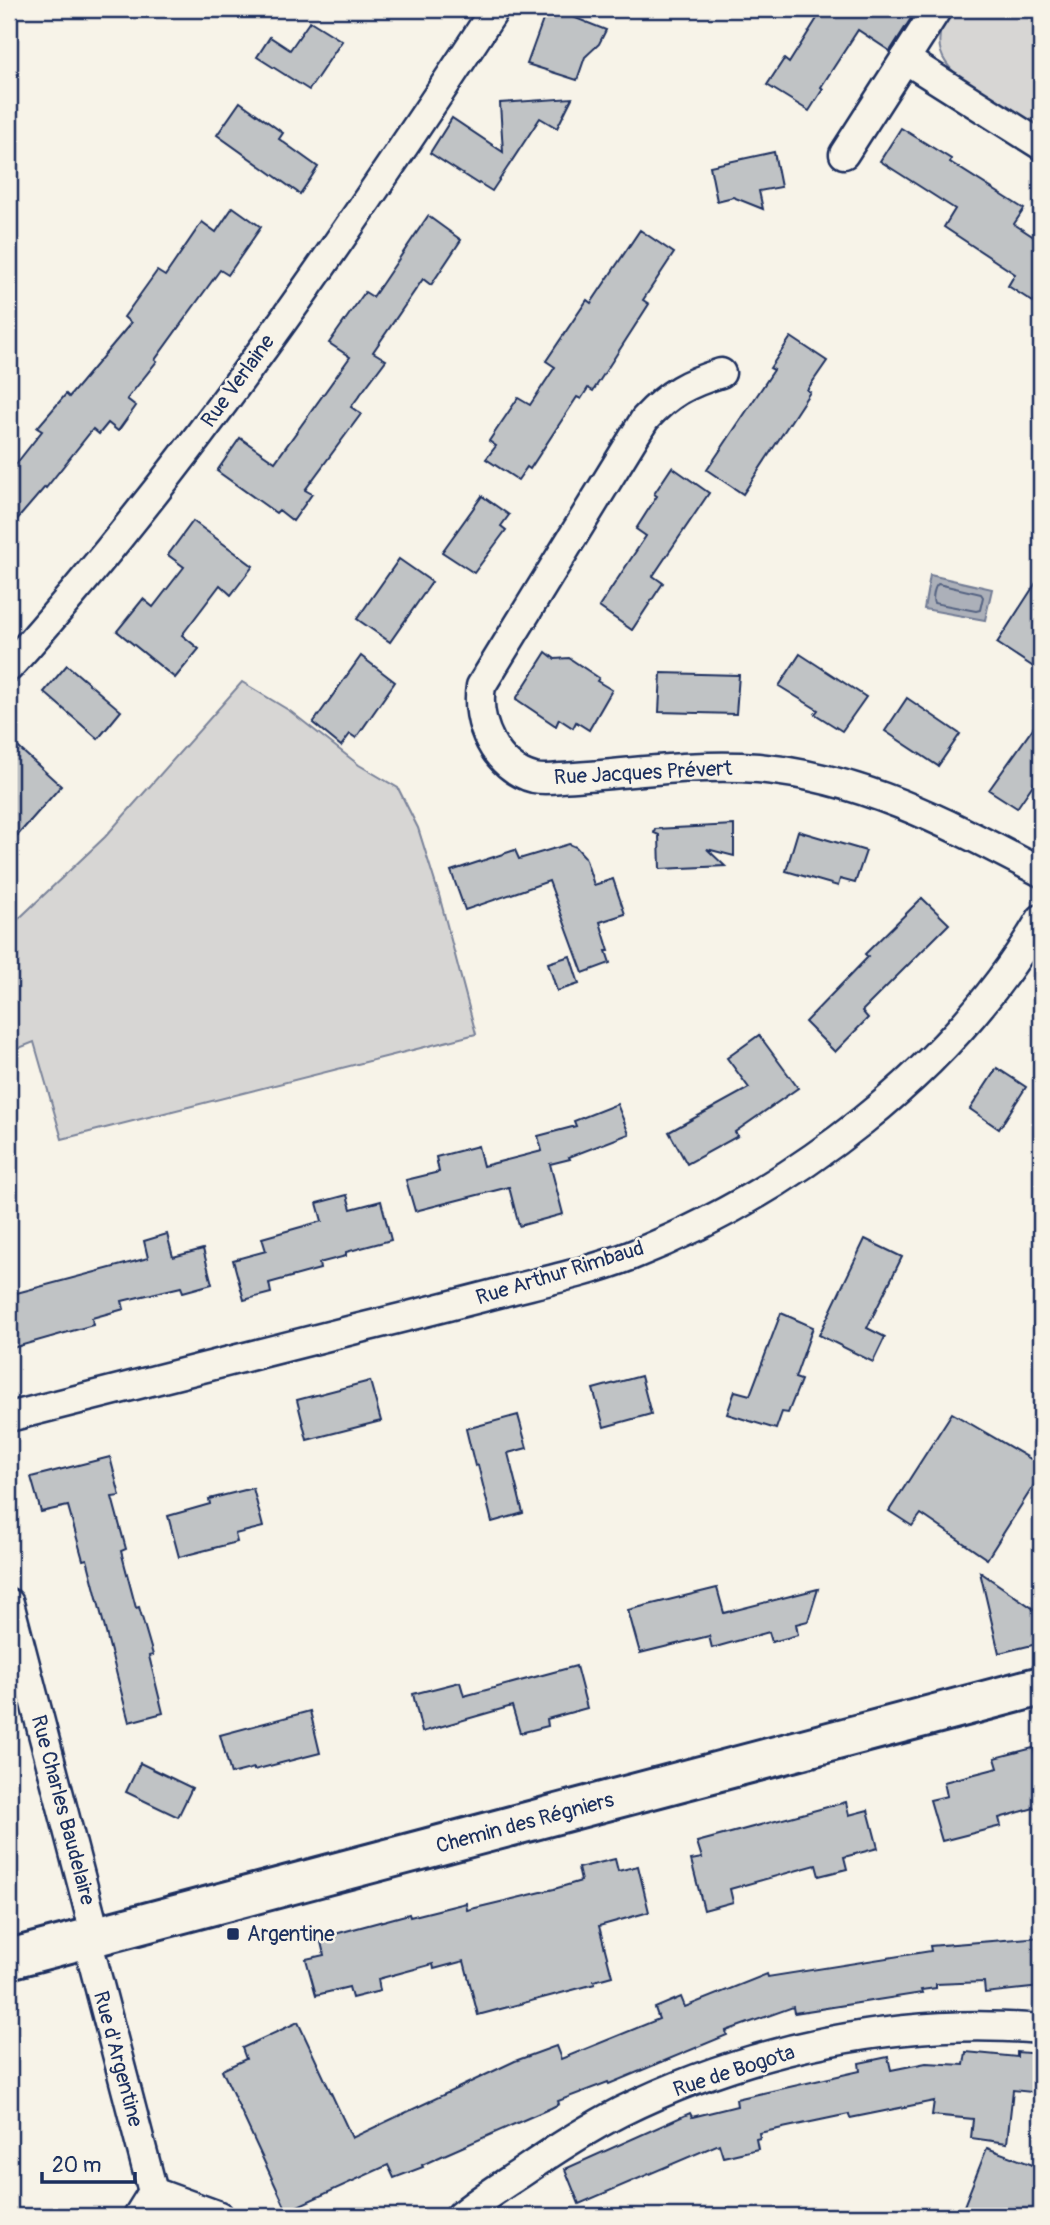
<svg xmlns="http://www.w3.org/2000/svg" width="1050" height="2225" font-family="Pangolin,sans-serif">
<rect width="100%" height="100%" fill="#f7f3e8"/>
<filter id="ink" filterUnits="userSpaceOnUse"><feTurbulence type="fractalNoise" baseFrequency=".0143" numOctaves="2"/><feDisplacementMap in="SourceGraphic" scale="14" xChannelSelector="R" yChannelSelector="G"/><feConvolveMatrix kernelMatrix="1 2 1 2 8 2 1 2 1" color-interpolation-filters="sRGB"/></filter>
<g filter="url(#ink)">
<g fill="#d7d6d4" stroke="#798299" stroke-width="2">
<path d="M950 9H1041V130C1024 120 1007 109 990 98 953 75 922 55 950 9Z"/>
<polygon points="242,682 290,711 359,765 398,788 418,828 439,895 476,1034 62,1139 34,1042 9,1052 9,928 105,837"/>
</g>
<polygon fill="#acb0b9" stroke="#727c95" stroke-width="2" points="930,575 992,589 985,620 924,609"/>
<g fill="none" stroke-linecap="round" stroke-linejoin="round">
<path stroke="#556382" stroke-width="2" d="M938 584 981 594 983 597 980 610 976 611 934 603C932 599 934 587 938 584Z"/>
</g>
<g fill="#c0c3c5" stroke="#1b2f5e" stroke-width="2">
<polygon points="547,9 553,9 606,30 599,44 585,57 577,80 527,64"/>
<polygon points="823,9 917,9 890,51 858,30 821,87 823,89 809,111 767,85 784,59 789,63"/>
<polygon points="310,21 342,41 309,90 257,57 270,37 290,50"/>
<polygon points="572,98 557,128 540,118 492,191 479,183 478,184 430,153 452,118 503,152 500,103"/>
<polygon points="240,102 283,133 279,139 318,167 300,194 217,135"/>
<polygon points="901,128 951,159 950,162 1024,209 1014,224 1037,239 1041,232 1041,291 1033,302 1008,286 1015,274 944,227 955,209 880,161"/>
<polygon points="774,152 781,187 759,191 763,209 733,197 717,201 710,166"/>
<polygon points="233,207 261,227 228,275 220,270 155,360 157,361 127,399 136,406 118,431 108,423 99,434 93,429 46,488 45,487 9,529 9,473 42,431 37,428 66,394 69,397 131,323 124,317 157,271 165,276 202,222 216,232"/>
<polygon points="428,216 461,240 431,285 423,279 373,352 386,360 351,407 361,414 305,490 312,494 293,521 279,510 276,513 217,471 240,438 275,462 350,357 329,343 365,292 373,297"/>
<polygon points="640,230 674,253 643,300 649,304 593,391 588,388 581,399 577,397 530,469 527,467 518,480 486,459 496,446 489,441 518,398 530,405 555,367 546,361 587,300 591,303"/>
<polygon points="791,337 827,361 807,390 810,392 743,494 707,470 774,370 770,368"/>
<polygon points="672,467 709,493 653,576 663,583 632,630 599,607 646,536 636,529 657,496 654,494"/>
<polygon points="482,496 509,515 501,526 506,530 474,573 442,552"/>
<polygon points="193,521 253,566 231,595 220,585 182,635 199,649 175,678 117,631 143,599 153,607 184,567 168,555"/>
<polygon points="399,559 432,582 390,642 357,619"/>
<polygon points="1041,575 1041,672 997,643"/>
<polygon points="546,652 555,659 569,658 599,678 597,681 612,690 589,730 576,722 573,728 559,719 556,726 516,699"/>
<polygon points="800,654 866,697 842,731 815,714 818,710 779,686"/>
<polygon points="361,656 395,682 356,738 350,734 341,746 313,723"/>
<polygon points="67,665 121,711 98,739 44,692"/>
<polygon points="661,673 739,675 736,714 659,712"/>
<polygon points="907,698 960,734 938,766 885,731"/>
<polygon points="1041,717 1041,773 1017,808 989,790"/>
<polygon points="9,739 61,786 9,845"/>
<polygon points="734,825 734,856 707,849 725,866 660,869 659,835 654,833 655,829"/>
<polygon points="798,831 866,851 855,883 840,879 838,886 786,871"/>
<polygon points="569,844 576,847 585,857 594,885 613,879 625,914 600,922 609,951 606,951 610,963 583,973 549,881 465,910 451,871 515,850 519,859"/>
<polygon points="922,898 949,924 862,1011 868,1018 835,1052 805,1022 868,957 865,954"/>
<polygon points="570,956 579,984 557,991 548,963"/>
<polygon points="759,1035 798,1088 735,1132 738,1136 687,1164 669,1132 749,1088 727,1058"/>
<polygon points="997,1068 1026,1087 999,1129 970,1109"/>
<polygon points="617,1104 629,1134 569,1157 570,1159 550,1164 563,1214 519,1226 509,1187 415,1211 406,1180 439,1172 436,1157 478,1146 483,1166 542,1151 538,1136 576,1126 574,1121"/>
<polygon points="347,1195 351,1209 381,1201 391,1240 346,1252 346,1256 319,1263 320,1269 269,1283 271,1293 244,1300 233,1260 266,1251 262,1238 322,1221 317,1203"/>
<polygon points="167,1234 173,1257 203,1249 212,1284 183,1292 181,1287 122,1301 124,1309 92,1318 93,1325 9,1349 9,1295 148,1258 144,1241"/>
<polygon points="865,1239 902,1257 867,1328 885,1337 873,1362 819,1335"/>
<polygon points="781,1313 813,1327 795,1378 801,1380 788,1413 782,1412 776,1429 727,1414 735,1391 750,1395"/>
<polygon points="641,1376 651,1414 604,1427 593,1389"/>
<polygon points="370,1381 381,1421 307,1440 297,1400"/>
<polygon points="952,1413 1041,1465 1041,1474 987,1559 921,1514 912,1526 889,1511"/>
<polygon points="518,1415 527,1448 508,1453 523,1513 492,1522 478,1465 475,1466 466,1429"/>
<polygon points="110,1457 120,1496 112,1497 126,1549 121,1551 136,1608 139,1607 153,1655 149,1656 163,1713 129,1722 87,1559 83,1560 68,1506 41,1512 31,1477"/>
<polygon points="253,1488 263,1527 235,1534 237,1542 179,1557 168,1516 210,1504 209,1499"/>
<polygon points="980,1572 1041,1614 1041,1643 999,1653"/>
<polygon points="717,1588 724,1613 818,1589 808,1621 796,1624 798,1635 772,1642 769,1632 712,1648 709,1636 640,1653 628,1610"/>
<polygon points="576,1666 587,1708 547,1719 548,1726 520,1733 512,1706 422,1732 413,1694 460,1682 464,1696"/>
<polygon points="310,1711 320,1753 254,1770 254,1768 231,1774 220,1735"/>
<polygon points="1033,1748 1041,1773 1041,1806 999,1818 1001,1826 942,1841 930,1800 947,1796 944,1782 998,1768 995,1758"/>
<polygon points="140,1763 192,1788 178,1817 126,1792"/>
<polygon points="846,1802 849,1815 868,1810 878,1848 844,1857 847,1869 819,1876 816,1865 730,1889 733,1902 704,1910 691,1860 702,1858 697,1842"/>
<polygon points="615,1859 618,1871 638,1866 649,1912 599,1926 612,1976 594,1981 595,1984 478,2015 464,1961 434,1969 433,1964 378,1979 380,1991 352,1998 349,1987 316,1995 306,1959 324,1955 321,1942 336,1938 335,1934 409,1914 410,1917 466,1903 467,1910 554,1889 581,1881 578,1868"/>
<polygon points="1041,1937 1041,1987 985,1993 984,1982 936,1984 936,1988 921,1990 922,1993 794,2013 793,2007 726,2031 727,2035 609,2084 608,2082 558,2101 559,2104 551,2108 444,2155 422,2165 423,2167 394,2178 388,2165 287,2211 222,2070 246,2059 242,2048 298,2022 352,2138 515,2061 556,2046 561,2059 659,2019 655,2008 681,1997 685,2007 767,1974 768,1977 931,1951 930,1946"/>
<polygon points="966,2052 1017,2057 1017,2052 1041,2054 1041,2093 1013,2090 1007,2143 971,2138 973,2119 932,2115 934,2101 850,2118 849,2114 759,2133 760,2138 756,2139 758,2149 723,2157 719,2144 579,2204 565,2169 690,2113 692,2117 737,2106 736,2099 860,2071 859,2063 888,2057 891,2070 926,2063 964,2065"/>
<polygon points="987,2148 1041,2168 1041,2216 990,2216 964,2206"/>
</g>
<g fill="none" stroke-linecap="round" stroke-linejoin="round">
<g stroke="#1b2f5e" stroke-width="33">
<g id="street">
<polyline points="905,59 1041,145"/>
<polyline points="844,154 937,9"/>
<path d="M721 373C688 383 669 393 645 419L481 686C475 722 495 768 534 778 543 780 552 779 561 778 626 774 693 763 758 768 864 778 949 824 1041 872"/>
<path d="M9 667C191 464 345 237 495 9"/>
<path d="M9 1417C126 1387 243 1358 360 1328 410 1316 460 1303 510 1290 550 1280 591 1271 630 1256 792 1192 952 1071 1041 919"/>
<polyline points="9,1603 96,1937"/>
<polyline points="87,1939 153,2192"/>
<polyline points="153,2192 219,2216"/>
<polyline points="138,2216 153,2192"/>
<path d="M460 2216C479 2200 500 2187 521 2173 553 2151 585 2130 620 2112 747 2049 900 2016 1041 2029"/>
</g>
</g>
<g stroke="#1b2f5e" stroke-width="44">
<polyline id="secondary" points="9,1959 1041,1686"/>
</g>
<use href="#street" stroke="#f7f3e8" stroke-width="28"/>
<use href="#secondary" stroke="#f7f3e8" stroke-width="38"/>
</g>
</g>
<rect fill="#1b2f5e" stroke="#f7f3e8" stroke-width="2.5" x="226" y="1927" width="14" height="14" rx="3.5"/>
<g text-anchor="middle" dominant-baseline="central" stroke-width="5" stroke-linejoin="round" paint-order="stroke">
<g font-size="21" fill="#1b2f5e" stroke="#f7f3e8">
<text transform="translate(238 381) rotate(-54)">Rue Verlaine</text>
<text transform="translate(643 773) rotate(-3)">Rue Jacques Prévert</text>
<text transform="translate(560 1273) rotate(-17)">Rue Arthur Rimbaud</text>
<text transform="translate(63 1810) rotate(75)">Rue Charles Baudelaire</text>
<text transform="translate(525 1823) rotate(-15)">Chemin des Régniers</text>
<text transform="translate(118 2059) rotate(75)">Rue d'Argentine</text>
<text transform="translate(734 2071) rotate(-18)">Rue de Bogota</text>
</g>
<g font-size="21" fill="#1b2f5e" stroke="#f7f3e8" text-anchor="start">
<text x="247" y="1934">Argentine</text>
</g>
</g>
<rect width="1050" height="2225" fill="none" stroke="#f7f3e8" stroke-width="35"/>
<rect x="18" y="18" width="1015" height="2190" fill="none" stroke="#1b2f5e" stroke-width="2.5" filter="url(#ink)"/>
<path d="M42 2172v10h93v-10" fill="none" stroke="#1b2f5e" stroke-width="3.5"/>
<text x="52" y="2172" font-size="21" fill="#1b2f5e" stroke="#f7f3e8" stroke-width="5" paint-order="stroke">20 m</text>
</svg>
